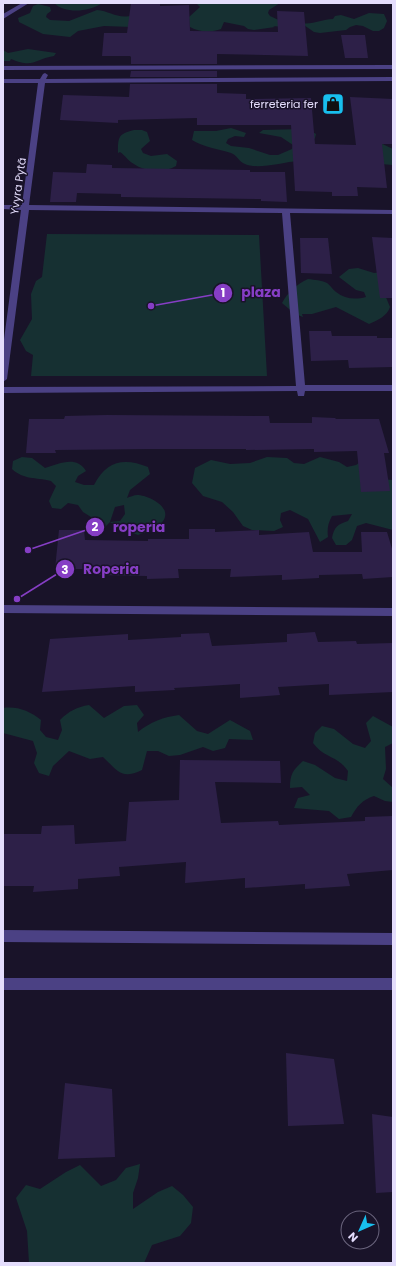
<svg xmlns="http://www.w3.org/2000/svg" width="396" height="1266" font-family="Poppins,sans-serif">
<rect width="100%" height="100%" fill="#191329"/>
<g fill="#163032" fill-rule="evenodd">
<path d="M54 3H102C89 12 65 14 54 3Z"/>
<path d="M196 3H280L269 10 268 13 270 16 285 23 284 27 273 26 275 27 254 30 248 29 244 26 224 22 221 29C211 33 199 32 190 27L189 17 200 7Z"/>
<path d="M38 4 50 7 51 11 47 14 46 17 50 20 69 21 97 10C110 11 119 20 133 15L132 27 104 26 78 31 70 37 43 34 19 22 18 18 30 13 33 6Z"/>
<path d="M369 13 384 14 387 21 384 28 379 31H373L363 26 356 25 350 27 346 30 320 33 314 32 301 23C313 25 322 19 333 19L335 16 341 15 354 19Z"/>
<path d="M28 49 56 53 54 56C34 59 34 69 11 59L10 61H3V50L8 53Z"/>
<path d="M231 128 246 133 244 137 235 136 228 139 226 143 231 146 249 148 270 155H278L292 149 293 145 281 137 259 133 263 130 303 129 311 131 316 134 315 138 298 161C284 162 257 170 245 164 239 162 237 155 231 153 218 149 204 147 192 140L194 131H216Z"/>
<path d="M134 130H142L147 132 150 141 141 149 143 153 151 156 167 154 177 161 176 166C165 173 145 172 134 164 128 161 126 156 120 152L118 153C118 137 118 134 134 130Z"/>
<polygon points="374,140 393,149 393,165 381,164"/>
<polygon points="47,234 259,235 267,376 31,376 33,355 26,351 20,340 32,319 31,294 36,281 42,277"/>
<path d="M358 268 374 273 384 272 385 295 390 307C387 316 378 320 369 324L336 307 312 314H302L303 317 295 314 282 303C288 292 297 284 308 279 315 280 321 280 327 283 331 286 332 289 336 292 345 299 355 300 366 297L364 292 356 290 339 277 349 269Z"/>
<path d="M22 457 32 458 45 468C59 464 76 455 86 471L78 476 75 482 84 485H94C106 461 124 457 148 467L150 474 130 490 127 498C130 497 134 495 137 495 148 495 173 507 163 521 158 529 146 532 138 535L119 528 110 522 103 529 95 525 91 517 83 512 78 505 68 503 61 509 52 508 49 501 56 486 51 481C35 477 24 480 12 469L13 461ZM124 505 125 514 120 521 110 522 115 507Z"/>
<path d="M267 457 287 458 294 463 304 464 320 457 339 462 347 467 356 465 363 460 380 479 393 480V530L366 523 357 526 352 540 346 545H336L332 538C334 527 338 524 348 521L352 514 332 516C328 523 327 529 328 537L320 542 308 519 290 510 281 513 280 520 283 527 274 531 252 530 243 526 233 512 222 502 203 496 192 483 195 468 211 460 230 464 250 463Z"/>
<path d="M89 705 104 718 124 706 137 705 144 715 137 723 138 732C150 722 164 717 179 715L197 731 208 734 230 720 250 731 253 740 229 739 225 748 213 751 203 747 180 755 169 756 158 751H147L142 770C121 780 118 771 103 757L90 759 69 751 53 766 49 776 39 773 34 763 37 753 33 741 3 733V708C17 706 30 711 41 720L40 730 46 737 58 740 62 730 60 720C69 711 77 707 89 705Z"/>
<path d="M373 716 393 727V743L385 747 386 769 383 779 393 788V802L385 801 374 796C362 800 357 806 351 817L339 819 329 811 294 808 298 798 310 795 302 787 290 788C290 774 293 770 303 761L315 765 335 778 347 781 348 771C337 755 325 759 313 743L315 733 322 726 334 729 353 744 365 748 371 741 366 723Z"/>
<polygon points="140,1164 138,1178 133,1193 133,1209 158,1192 172,1186 183,1195 193,1207 191,1223 180,1236 152,1245 144,1263 29,1263 27,1231 16,1198 26,1185 40,1189 66,1172 80,1165 101,1186 116,1180 126,1168"/>
</g>
<g fill="#2d2048">
<polygon points="131,3 160,3 160,6 189,5 190,31 278,32 277,11 304,12 308,56 217,54 217,64 131,64 131,57 130,56 102,56 104,33 127,33"/>
<polygon points="341,35 365,35 368,58 345,58"/>
<polygon points="131,71 217,71 217,77 130,77"/>
<polygon points="130,84 217,84 217,93 246,94 246,99 311,98 315,144 356,145 350,97 393,99 393,144 382,144 387,188 357,187 358,196 332,196 332,192 295,191 291,125 197,125 197,118 118,120 118,123 60,120 63,95 129,97"/>
<polygon points="87,164 112,165 112,168 250,170 250,172 285,172 287,202 261,201 261,199 121,197 121,194 77,193 76,202 50,202 53,172 86,173"/>
<polygon points="372,237 393,238 393,298 380,298"/>
<polygon points="300,238 328,238 332,274 301,273"/>
<polygon points="309,331 331,331 332,336 377,336 377,338 393,338 393,367 349,368 348,360 311,361"/>
<polygon points="107,415 269,416 270,423 312,423 312,417 335,418 336,419 379,419 389,453 384,453 390,491 361,492 357,451 314,452 314,449 246,450 246,449 150,449 55,450 56,453 26,453 29,419 64,419 65,416"/>
<polygon points="189,529 215,529 215,532 259,530 259,535 309,532 313,552 362,552 361,532 387,532 393,552 393,577 363,579 362,574 319,575 319,578 282,580 282,575 230,577 231,569 178,569 179,578 147,579 147,576 95,575 96,569 55,569 59,530 84,530 85,540 148,541 148,539 189,539"/>
<polygon points="315,632 318,642 356,641 357,644 393,643 393,692 329,695 329,684 278,687 280,695 240,698 240,684 174,688 175,690 135,692 135,686 42,692 50,639 128,634 128,640 181,637 181,634 209,633 212,646 287,642 287,634"/>
<polygon points="180,760 280,761 281,783 215,782 221,823 278,821 279,825 365,821 365,817 393,816 393,870 347,874 350,886 305,889 305,884 245,888 245,878 185,883 186,862 119,867 120,876 78,879 78,889 33,892 34,886 3,886 3,834 41,834 42,826 74,825 75,844 126,841 129,802 179,800"/>
<polygon points="286,1053 334,1059 344,1124 288,1126"/>
<polygon points="65,1083 112,1089 115,1157 58,1159"/>
<polygon points="372,1114 393,1117 393,1192 376,1193"/>
</g>
<g fill="none" stroke-linecap="round" stroke-linejoin="round">
<g fill="#4b4184" fill-rule="evenodd">
<polygon points="22,3 29,3 3,19 3,14"/>
<polygon points="393,65 393,69 3,70 3,66"/>
<polygon points="45,73 48,75 46,79 393,77 393,81 45,83 29,205 393,210 393,214 290,213 305,385 393,385 393,391 305,391 304,396 298,396 297,391 3,393 3,387 296,386 282,213 29,210 7,379 3,382 3,347 21,210 3,209 3,205 22,205 38,83 3,83 3,79 40,79 43,74"/>
<polygon points="3,605 393,608 393,616 3,613"/>
<polygon points="3,930 393,933 393,945 3,942"/>
<rect x="3" y="978" width="390" height="12"/>
</g>
</g>
<defs>
<g id="shop-square" transform="scale(1.15)"><rect x="-9" y="-9" width="18" height="18" rx="4" fill="#18bfee" stroke="#191329"/><path d="M-5-2.5h2.3a2.7 3.5 0 0 1 5.4 0H5L5.5 6h-11ZM-1.5-2.5h3a1.5 2.3 0 0 0-3 0Z" fill="#111"/></g>
</defs>
<g fill-rule="evenodd">
<use href="#shop-square" x="333" y="104"/>
</g>
<g text-anchor="middle" dominant-baseline="central" stroke-width="3" stroke-linejoin="round" paint-order="stroke">
<g font-size="11" fill="#e4ddfc" stroke="#191329" text-anchor="end">
<text x="318" y="104">ferreteria fer</text>
</g>
<g font-size="11" fill="#e4ddfc" stroke="#191329">
<text transform="translate(18 186) rotate(-82)">Yvyra Pytã</text>
</g>
</g>
<path fill="none" stroke="#863ec5" stroke-width="1.5" d="M151 306L223 293M28 550L95 527M17 599L65 569"/>
<g fill="#863ec5" stroke="#191329" stroke-width="1.5">
<circle cx="151" cy="306" r="4"/>
<circle cx="28" cy="550" r="4"/>
<circle cx="17" cy="599" r="4"/>
<circle cx="223" cy="293" r="10"/>
<circle cx="95" cy="527" r="10"/>
<circle cx="65" cy="569" r="10"/>
</g>
<g font-size="12" text-anchor="middle" font-weight="bold" fill="#fff">
<text x="223" y="297">1</text>
<text x="95" y="531">2</text>
<text x="65" y="574">3</text>
</g>
<g font-size="14" text-anchor="middle" font-weight="bold" fill="#863ec5" stroke="#191329" stroke-width="3" stroke-linejoin="round" paint-order="stroke">
<text x="261" y="297">plaza</text>
<text x="139" y="532">roperia</text>
<text x="111" y="574">Roperia</text>
</g>
<rect width="396" height="1266" fill="none" stroke="#e4ddfc" stroke-width="8"/>
<g transform="translate(360 1230) rotate(225)"><circle r="19" fill="#191329" stroke="#6a647d"/>
<path d="M0-3L7 15L0 10L-7 15Z" fill="#18bfee"/>
<text y="-6" font-size="11" font-weight="bold" text-anchor="middle" fill="#e4ddfc">N</text>
</g>
</svg>
